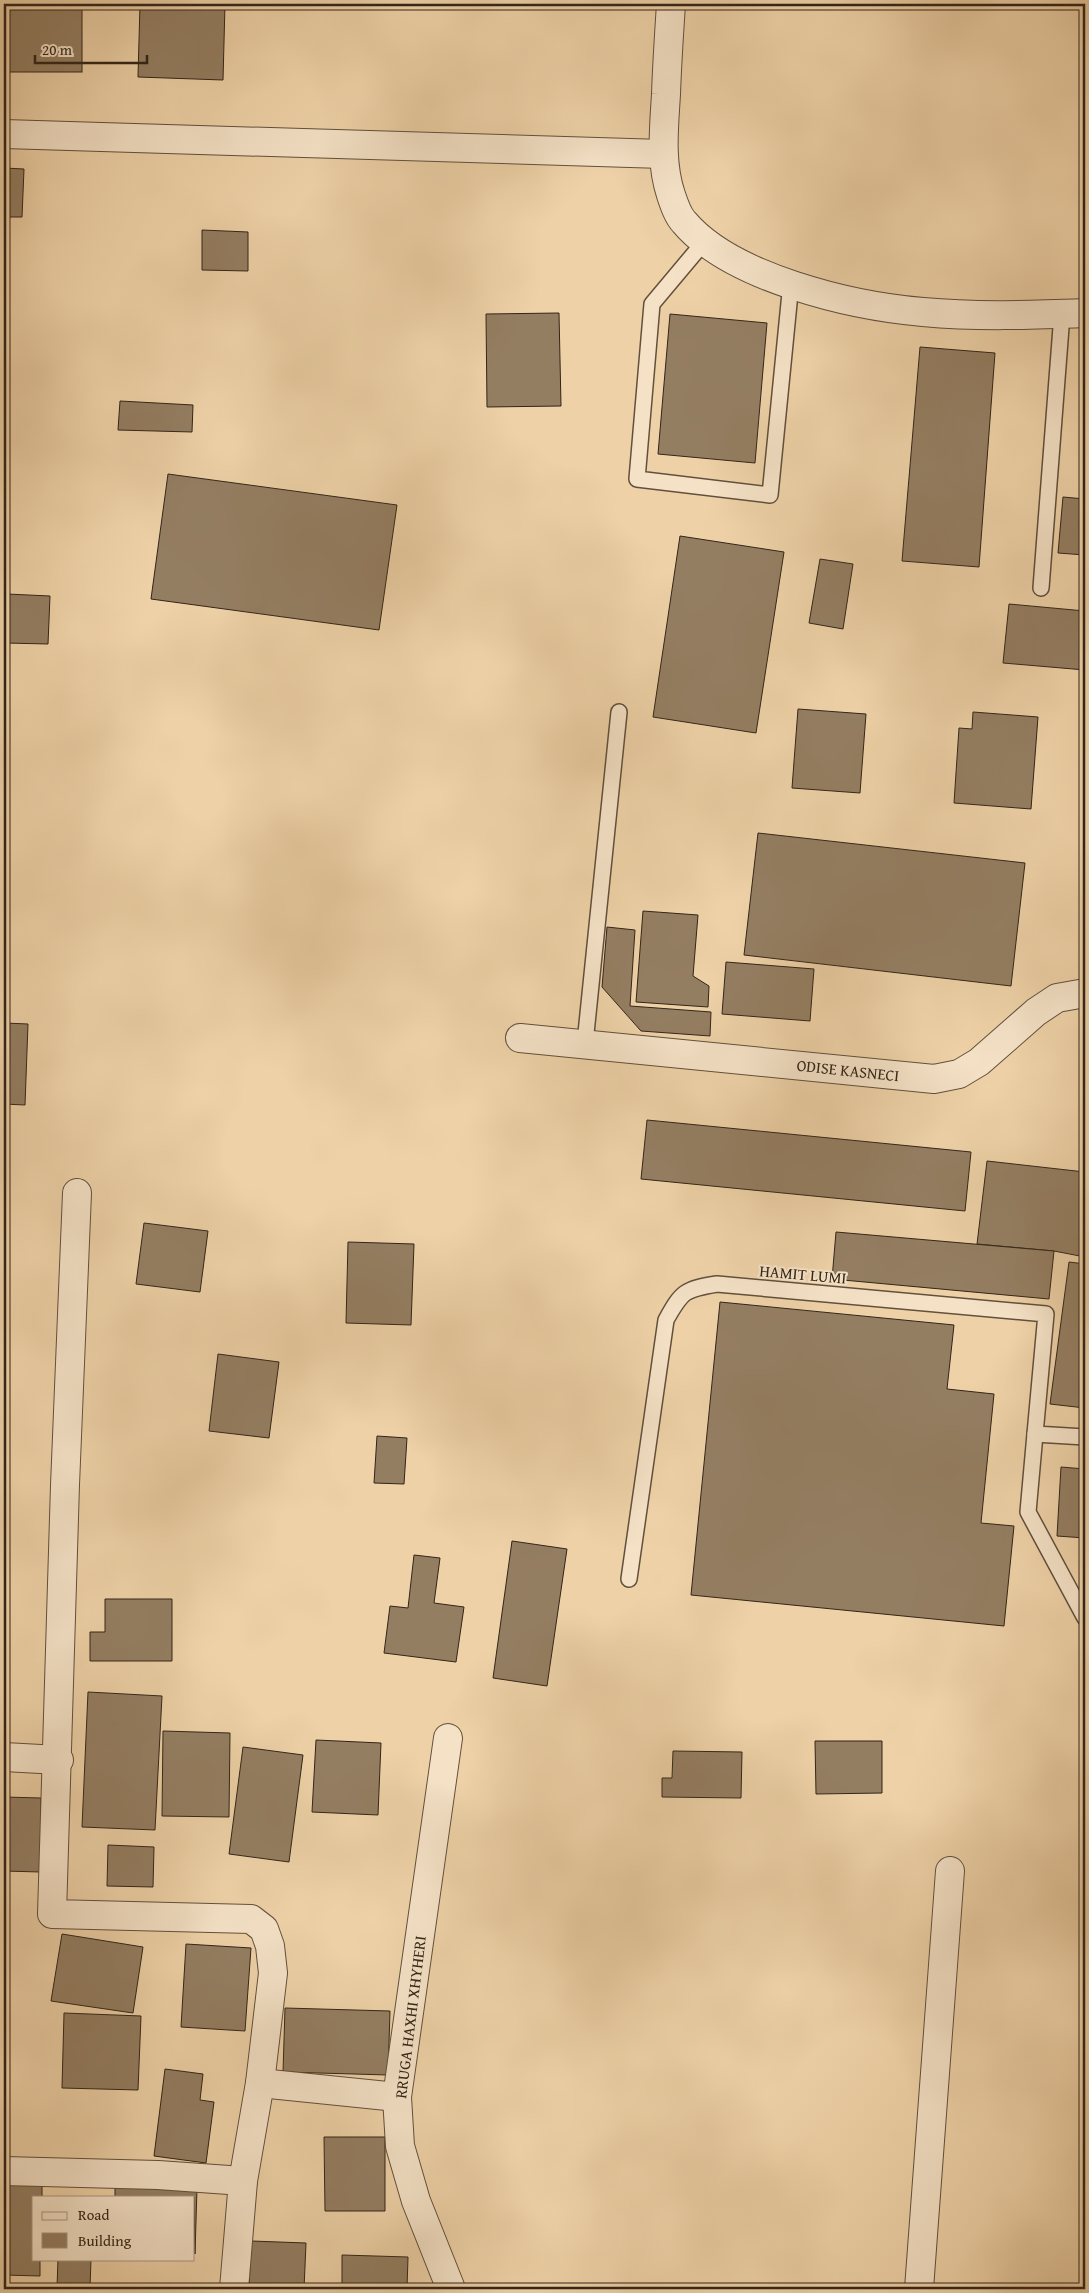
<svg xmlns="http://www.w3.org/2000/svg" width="1089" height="2293" font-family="'Gentium Book Plus',serif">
<rect width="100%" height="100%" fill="#eed1a7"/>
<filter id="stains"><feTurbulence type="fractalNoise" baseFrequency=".004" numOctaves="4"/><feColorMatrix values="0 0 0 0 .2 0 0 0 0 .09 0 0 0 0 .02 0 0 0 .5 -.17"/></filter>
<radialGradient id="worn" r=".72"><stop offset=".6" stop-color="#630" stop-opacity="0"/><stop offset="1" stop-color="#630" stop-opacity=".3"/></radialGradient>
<g fill="#947e62" stroke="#322518">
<rect x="7" y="4" width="75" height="68"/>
<polygon points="140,4 225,4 223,80 138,77"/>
<polygon points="4,168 24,169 22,217 4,217"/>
<polygon points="202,230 248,232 248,271 202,270"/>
<polygon points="559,313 561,406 487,407 486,314"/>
<polygon points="670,314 767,323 755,463 658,454"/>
<polygon points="920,347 995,353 979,567 902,561"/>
<polygon points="120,401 193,405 192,432 118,430"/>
<polygon points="168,474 397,505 379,630 151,599"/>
<polygon points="1063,497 1085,499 1085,555 1058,553"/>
<polygon points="680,536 784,552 756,733 653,717"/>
<polygon points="820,559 853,564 843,629 809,623"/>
<polygon points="7,594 50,596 48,644 5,643"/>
<polygon points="1009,604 1085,611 1085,670 1003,663"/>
<polygon points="798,709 866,714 860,793 792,788"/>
<polygon points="973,712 1038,717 1031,809 954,803 959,728 972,729"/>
<polygon points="758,833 1025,863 1011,986 744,955"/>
<polygon points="643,911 698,915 693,976 709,986 708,1007 636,1002"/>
<polygon points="607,927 635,930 630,1006 711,1012 710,1036 641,1031 602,987"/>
<polygon points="726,962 814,969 810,1021 722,1014"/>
<polygon points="4,1023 28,1024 25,1105 4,1104"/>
<polygon points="647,1120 971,1152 965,1211 641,1179"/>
<polygon points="987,1161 1085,1172 1085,1257 1054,1251 977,1244"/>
<polygon points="144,1223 208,1231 200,1292 136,1284"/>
<polygon points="836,1232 1054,1251 1049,1299 832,1279"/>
<polygon points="348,1242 414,1244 411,1325 346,1323"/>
<polygon points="1069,1262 1085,1264 1085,1408 1050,1404"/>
<polygon points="720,1302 954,1325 947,1389 994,1394 981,1523 1014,1526 1004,1626 691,1595"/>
<polygon points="218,1354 279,1362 269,1438 209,1431"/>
<polygon points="377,1436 407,1438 404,1484 374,1483"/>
<polygon points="4,1452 8,1452 7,1527 4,1527"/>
<polygon points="1061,1467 1085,1469 1085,1538 1057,1536"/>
<polygon points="512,1541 567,1549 547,1686 493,1678"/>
<polygon points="414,1555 440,1558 434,1603 464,1607 456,1662 384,1653 390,1606 408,1608"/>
<polygon points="105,1599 172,1599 172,1661 90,1661 90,1632 105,1632"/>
<polygon points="88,1692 162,1696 155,1830 82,1827"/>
<polygon points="163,1731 230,1733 229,1817 162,1816"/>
<polygon points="316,1740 381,1743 378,1815 312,1812"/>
<polygon points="815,1741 882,1741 882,1793 816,1794"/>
<polygon points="243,1747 303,1755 289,1862 229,1854"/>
<polygon points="673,1751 742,1752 741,1798 662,1797 662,1778 672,1778"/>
<polygon points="4,1797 41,1798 40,1872 4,1871"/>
<polygon points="108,1845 154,1847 153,1887 107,1886"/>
<polygon points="62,1934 143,1947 133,2013 51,2001"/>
<polygon points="186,1944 251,1948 245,2031 181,2027"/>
<polygon points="285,2008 390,2011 388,2075 283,2072"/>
<polygon points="64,2013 141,2016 138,2090 62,2088"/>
<polygon points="165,2069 203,2074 200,2100 214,2102 206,2163 154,2156"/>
<polygon points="324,2137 385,2137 385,2211 325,2211"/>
<polygon points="4,2183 42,2184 42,2197 34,2197 34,2259 40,2259 40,2276 4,2275"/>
<polygon points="115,2184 197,2188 195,2254 194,2197 115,2197"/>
<polygon points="251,2241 306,2243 304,2289 249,2289"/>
<polygon points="342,2255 408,2257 407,2289 342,2289"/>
<polygon points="58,2259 91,2259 90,2288 57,2287"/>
</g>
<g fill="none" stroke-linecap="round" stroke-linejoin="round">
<g stroke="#61503c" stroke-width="18">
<g id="lane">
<polyline points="704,242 652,304 637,479 770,495 791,283"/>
<polyline points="1041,588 1062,314"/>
<polyline points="585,1043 619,712"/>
<polyline points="1035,1434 1028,1512 1085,1618"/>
<path d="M629 1579 666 1320C682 1291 685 1289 717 1284L1046 1314 1035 1434 1085 1437"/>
</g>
</g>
<g stroke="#61503c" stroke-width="30">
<g id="street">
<path d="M671 4C669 34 667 64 666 94 664 128 660 162 671 195 674 204 678 216 684 222 731 278 852 306 923 312 977 317 1031 315 1085 313"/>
<polyline points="4,134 663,154"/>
<polyline points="520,1038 934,1079 959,1074 979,1062 1036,1012 1057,998 1085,993"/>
<polyline points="77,1193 65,1485 52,1914 251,1919 264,1929 270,1946 273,1973 260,2083 243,2181 234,2289"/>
<polyline points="448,1738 397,2097 400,2146 416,2201 451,2289"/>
<polyline points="4,1757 59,1760"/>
<polyline points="260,2083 397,2097"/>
<polyline points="4,2171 158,2175 243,2181"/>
<polyline points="919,2289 950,1871"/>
</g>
</g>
<use href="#lane" stroke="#f4e1c6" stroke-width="15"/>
<use href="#street" stroke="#f4e1c6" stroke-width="28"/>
</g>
<g text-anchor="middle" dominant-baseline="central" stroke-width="4" stroke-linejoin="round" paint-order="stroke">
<g font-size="16" fill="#322518" stroke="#f4e1c6">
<text transform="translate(848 1070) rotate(6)">ODISE KASNECI</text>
<text transform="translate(803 1274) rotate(5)">HAMIT LUMI</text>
<text transform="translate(410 2017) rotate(-83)">RRUGA HAXHI XHYHERI</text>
</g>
</g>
<rect width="1089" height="2293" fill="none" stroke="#eed1a7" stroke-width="20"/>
<rect x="5" y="5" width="1079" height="2283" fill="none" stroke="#322518" stroke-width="2.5"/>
<rect x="10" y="10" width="1069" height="2273" fill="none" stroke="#322518"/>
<rect x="32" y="2196" width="162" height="65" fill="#f4e1c6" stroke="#a69680"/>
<rect x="42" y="2212" width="25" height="8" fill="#f4e1c6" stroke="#a69680"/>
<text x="78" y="2220" font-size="15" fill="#322518">Road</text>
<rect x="42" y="2233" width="25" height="15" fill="#947e62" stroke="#a69680"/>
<text x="78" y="2246" font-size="15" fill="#322518">Building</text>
<path d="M35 55v8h112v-8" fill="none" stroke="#322518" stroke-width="2.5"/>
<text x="42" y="55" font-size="15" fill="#322518" stroke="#f4e1c6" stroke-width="4" paint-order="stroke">20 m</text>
<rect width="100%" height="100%" filter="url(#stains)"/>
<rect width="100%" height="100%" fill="url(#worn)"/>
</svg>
